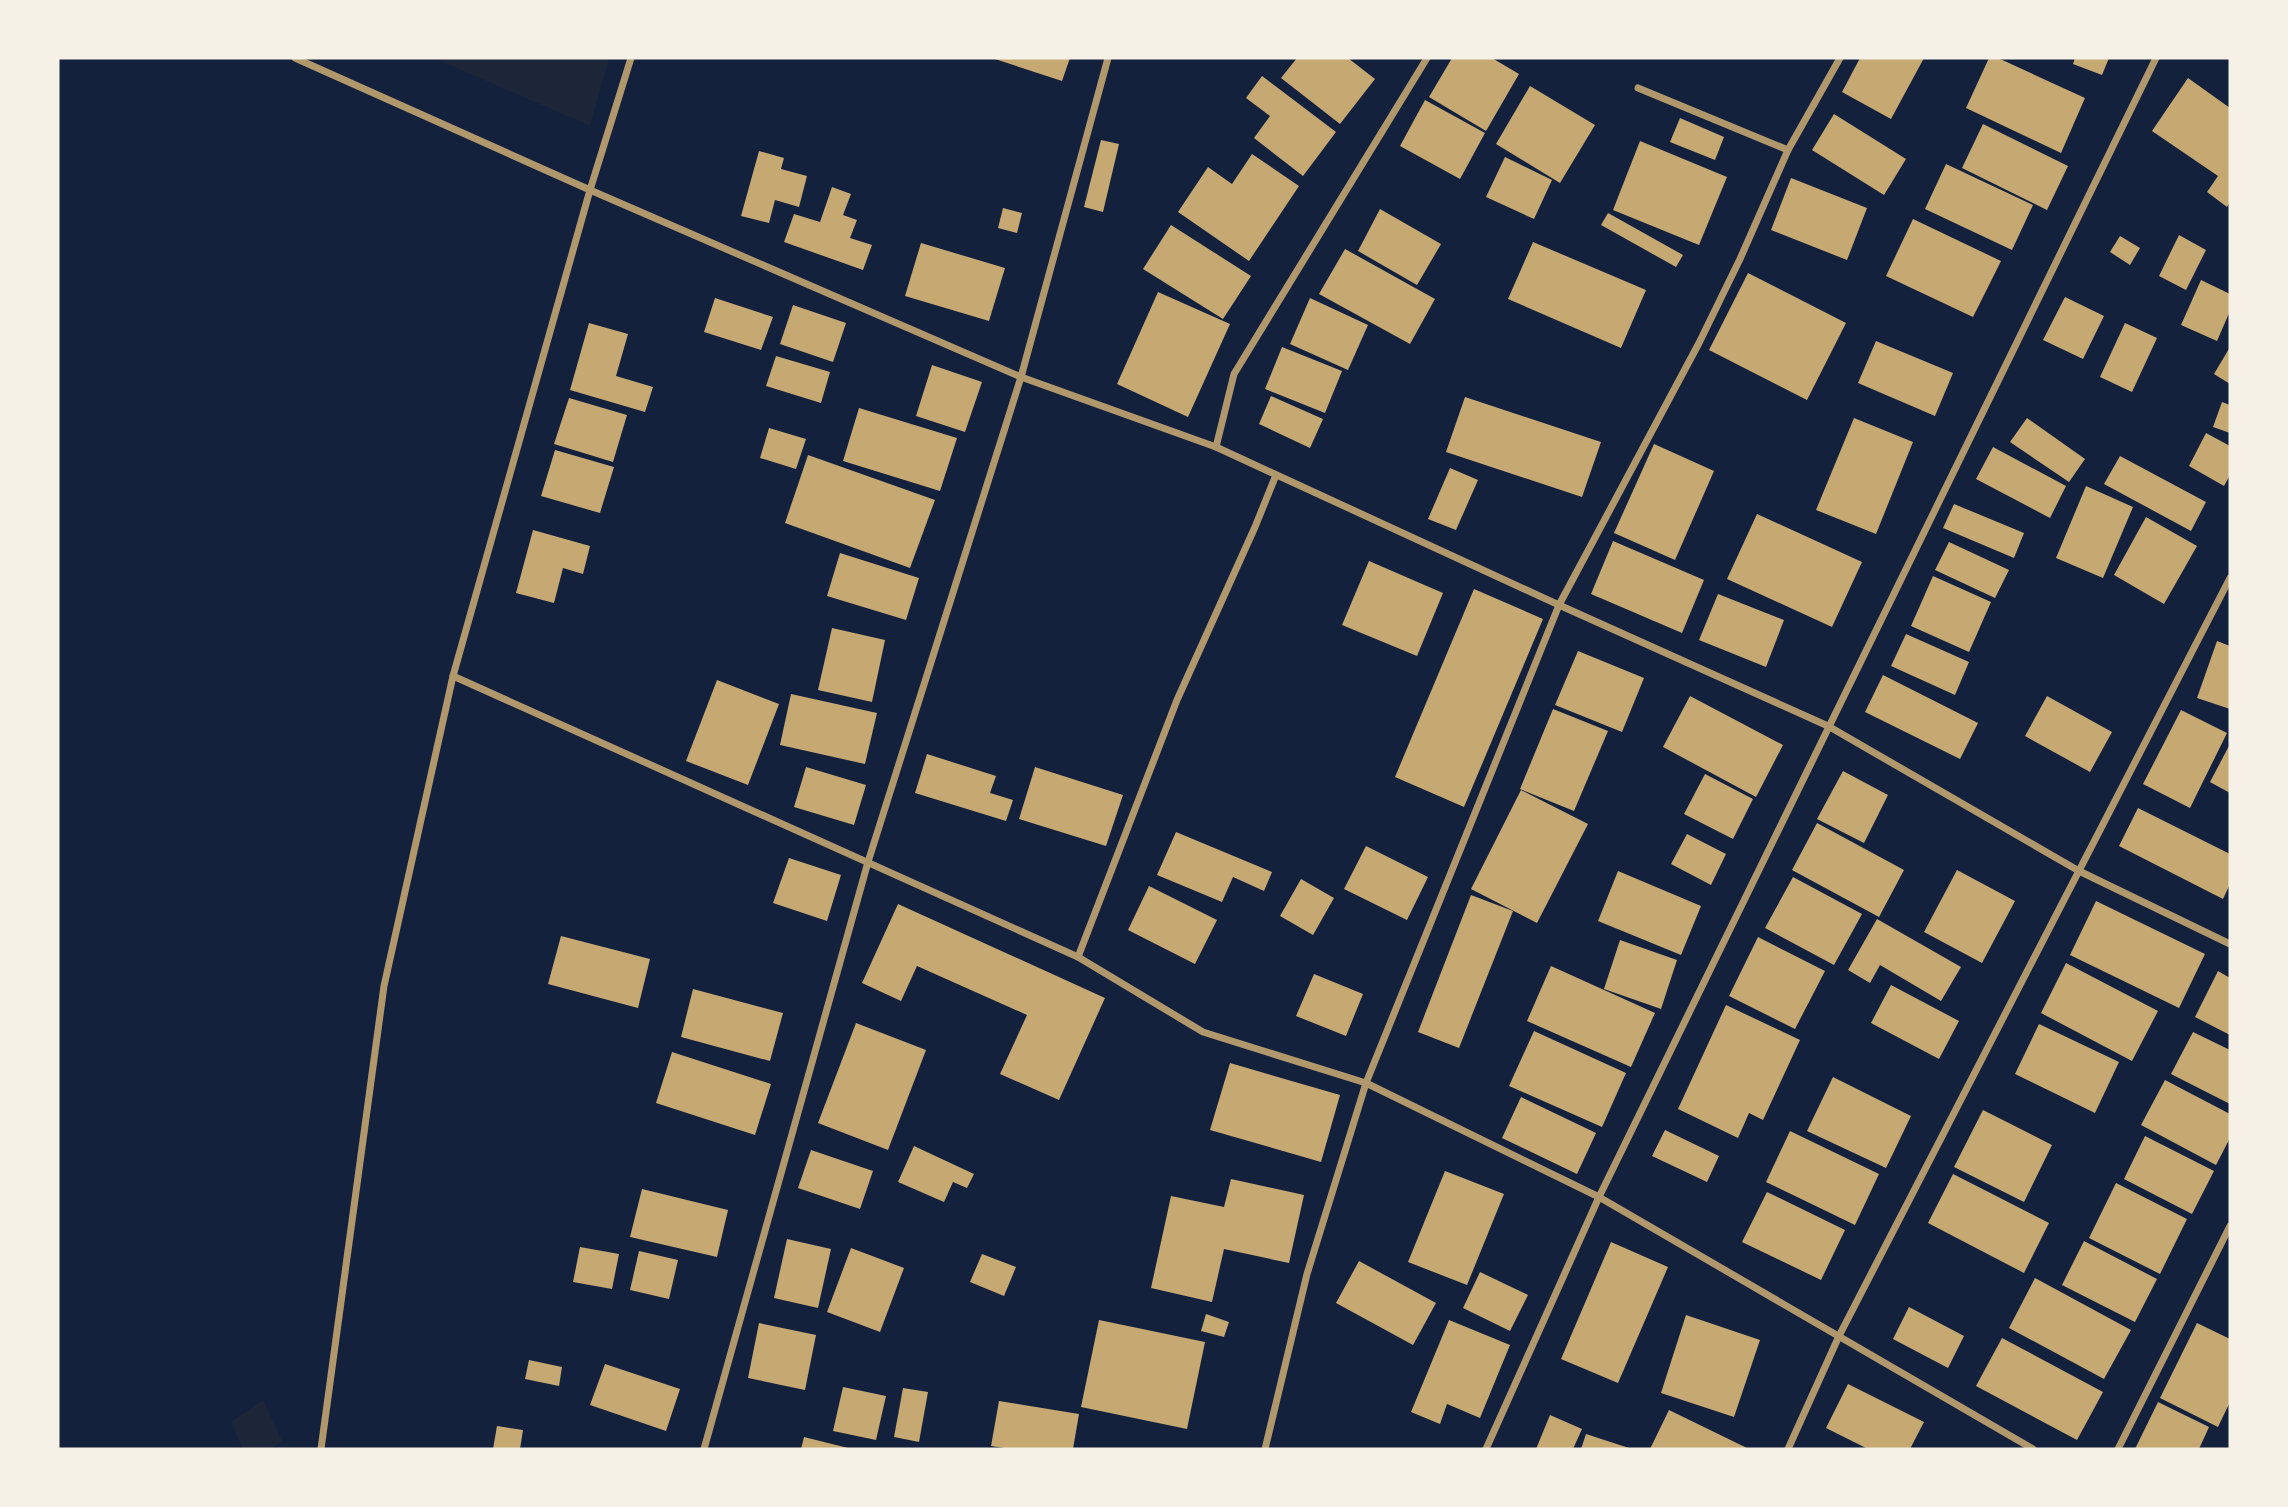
<svg xmlns="http://www.w3.org/2000/svg" width="2288" height="1507" font-family="'IBM Plex Serif',serif">
<rect width="100%" height="100%" fill="#14213d"/>
<g fill="#1d2539">
<polygon points="434,58 609,58 590,126"/>
<polygon points="263,1400 282,1441 271,1449 243,1449 231,1422"/>
</g>
<g fill="#c6a872">
<polygon points="992,58 1070,58 1062,81"/>
<polygon points="1297,58 1348,58 1375,79 1340,124 1281,78"/>
<polygon points="1452,58 1492,58 1519,74 1486,131 1429,97"/>
<polygon points="1860,58 1924,58 1891,119 1842,92"/>
<polygon points="1989,58 1998,58 2085,98 2061,153 1966,108"/>
<polygon points="2075,58 2109,58 2102,75 2073,64"/>
<polygon points="1262,76 1336,132 1303,176 1254,138 1270,116 1246,98"/>
<polygon points="2188,78 2230,108 2230,202 2227,207 2207,192 2218,176 2152,131"/>
<polygon points="1530,86 1595,125 1560,183 1496,144"/>
<polygon points="1425,100 1485,133 1460,179 1400,146"/>
<polygon points="1834,114 1906,159 1884,195 1812,150"/>
<polygon points="1680,118 1724,137 1715,160 1670,142"/>
<polygon points="1983,124 2068,166 2047,210 1962,168"/>
<polygon points="1101,140 1119,144 1103,212 1084,207"/>
<polygon points="1640,141 1727,177 1699,245 1613,210"/>
<polygon points="759,151 784,158 781,169 807,176 799,207 775,200 769,223 741,216"/>
<polygon points="1252,154 1299,186 1249,261 1178,212 1208,167 1232,184"/>
<polygon points="1505,157 1552,180 1534,219 1486,197"/>
<polygon points="1946,164 2033,205 2012,250 1925,209"/>
<polygon points="1791,178 1867,208 1847,260 1771,230"/>
<polygon points="832,187 851,194 843,215 857,220 850,238 872,245 863,270 784,242 794,214 820,222"/>
<polygon points="1003,208 1022,213 1017,233 998,228"/>
<polygon points="1380,209 1441,244 1417,285 1358,251"/>
<polygon points="1608,213 1683,255 1676,267 1601,225"/>
<polygon points="1913,219 2001,261 1973,317 1886,276"/>
<polygon points="1171,225 1251,276 1223,319 1143,269"/>
<polygon points="2179,235 2206,250 2186,290 2159,276"/>
<polygon points="2120,236 2140,248 2130,265 2110,252"/>
<polygon points="1533,242 1646,290 1621,348 1508,299"/>
<polygon points="921,243 1005,268 989,321 905,296"/>
<polygon points="1345,249 1435,299 1410,344 1319,294"/>
<polygon points="1748,273 1846,323 1807,400 1709,350"/>
<polygon points="2201,280 2230,294 2230,311 2217,341 2181,325"/>
<polygon points="1158,292 1230,324 1188,417 1117,384"/>
<polygon points="2065,297 2104,316 2083,359 2043,340"/>
<polygon points="715,298 773,317 761,350 704,332"/>
<polygon points="1310,298 1368,325 1348,370 1290,344"/>
<polygon points="793,305 846,323 833,362 780,344"/>
<polygon points="589,323 628,334 616,376 653,387 645,412 570,390"/>
<polygon points="2125,323 2157,338 2132,392 2100,377"/>
<polygon points="1876,341 1953,373 1935,416 1858,383"/>
<polygon points="1282,347 1342,371 1325,413 1265,389"/>
<polygon points="2230,347 2230,384 2214,374"/>
<polygon points="776,356 830,372 821,403 766,386"/>
<polygon points="932,365 982,382 965,432 916,416"/>
<polygon points="1271,396 1323,419 1310,448 1259,424"/>
<polygon points="1465,397 1601,442 1582,497 1446,452"/>
<polygon points="569,398 627,415 613,462 554,444"/>
<polygon points="2222,402 2230,405 2230,433 2213,427"/>
<polygon points="859,408 957,438 940,491 843,461"/>
<polygon points="1854,418 1913,442 1876,534 1816,510"/>
<polygon points="2027,418 2085,459 2069,482 2010,442"/>
<polygon points="769,428 806,439 796,469 760,458"/>
<polygon points="2206,433 2230,446 2230,475 2224,486 2189,466"/>
<polygon points="1654,444 1714,471 1675,560 1614,533"/>
<polygon points="1993,447 2066,486 2050,518 1976,479"/>
<polygon points="555,450 614,467 600,513 541,496"/>
<polygon points="808,455 935,500 910,568 785,523"/>
<polygon points="2120,456 2206,502 2191,531 2104,484"/>
<polygon points="1450,468 1478,480 1456,530 1428,519"/>
<polygon points="2086,486 2133,507 2103,578 2056,558"/>
<polygon points="1954,504 2024,533 2014,558 1943,528"/>
<polygon points="1757,514 1862,562 1832,627 1727,579"/>
<polygon points="2146,517 2197,546 2164,604 2114,575"/>
<polygon points="533,530 590,546 583,574 563,568 554,603 516,593"/>
<polygon points="1613,541 1704,580 1682,633 1591,594"/>
<polygon points="1949,542 2009,570 1995,598 1935,570"/>
<polygon points="840,553 919,578 906,620 827,596"/>
<polygon points="1369,561 1443,593 1417,656 1342,625"/>
<polygon points="1933,576 1991,602 1969,652 1911,626"/>
<polygon points="1474,589 1543,619 1464,807 1395,777"/>
<polygon points="1718,594 1784,620 1766,667 1699,640"/>
<polygon points="832,628 885,640 872,702 818,690"/>
<polygon points="1906,634 1969,662 1955,695 1891,666"/>
<polygon points="2217,641 2230,646 2230,709 2197,698"/>
<polygon points="1578,651 1644,678 1622,732 1555,705"/>
<polygon points="1883,675 1978,723 1960,759 1865,712"/>
<polygon points="717,680 779,704 748,785 686,761"/>
<polygon points="791,694 877,713 865,764 780,745"/>
<polygon points="1690,696 1783,745 1756,797 1663,747"/>
<polygon points="2047,696 2112,732 2090,772 2025,736"/>
<polygon points="1553,709 1608,731 1574,811 1520,789"/>
<polygon points="2181,710 2227,733 2190,808 2143,784"/>
<polygon points="2230,744 2230,793 2210,782"/>
<polygon points="927,754 996,776 990,793 1013,800 1006,821 915,793"/>
<polygon points="806,767 866,785 854,825 794,807"/>
<polygon points="1035,767 1123,795 1106,846 1019,819"/>
<polygon points="1843,771 1888,795 1864,843 1817,819"/>
<polygon points="1705,774 1753,799 1733,839 1684,814"/>
<polygon points="1521,790 1588,824 1537,923 1471,889"/>
<polygon points="2138,808 2230,854 2230,884 2223,899 2119,846"/>
<polygon points="1817,823 1904,870 1879,917 1792,870"/>
<polygon points="1176,832 1272,872 1264,891 1233,877 1222,902 1157,875"/>
<polygon points="1687,834 1726,854 1711,885 1671,864"/>
<polygon points="1366,846 1428,877 1407,920 1344,889"/>
<polygon points="789,858 841,875 827,921 773,903"/>
<polygon points="1957,870 2015,901 1982,963 1924,932"/>
<polygon points="1618,871 1701,906 1681,955 1598,921"/>
<polygon points="1793,877 1862,914 1834,965 1765,928"/>
<polygon points="1301,879 1334,898 1313,935 1280,916"/>
<polygon points="1149,886 1217,920 1195,964 1128,930"/>
<polygon points="1471,895 1513,911 1459,1048 1418,1032"/>
<polygon points="2096,901 2205,954 2179,1008 2070,955"/>
<polygon points="898,904 1105,998 1059,1100 1000,1074 1027,1015 917,966 901,1001 862,983"/>
<polygon points="1877,919 1961,967 1941,1001 1880,965 1870,983 1848,970"/>
<polygon points="561,936 650,959 638,1008 548,984"/>
<polygon points="1758,937 1825,971 1795,1029 1729,996"/>
<polygon points="1620,940 1677,960 1661,1009 1604,989"/>
<polygon points="2066,963 2158,1011 2132,1061 2041,1013"/>
<polygon points="1551,966 1655,1013 1631,1067 1527,1021"/>
<polygon points="2218,971 2230,978 2230,1035 2195,1017"/>
<polygon points="1314,974 1363,994 1346,1036 1296,1016"/>
<polygon points="1891,985 1959,1021 1939,1059 1871,1023"/>
<polygon points="693,989 783,1013 770,1061 681,1037"/>
<polygon points="1726,1005 1800,1040 1763,1120 1749,1113 1738,1138 1678,1109"/>
<polygon points="856,1023 926,1050 888,1150 818,1123"/>
<polygon points="2039,1024 2119,1062 2095,1113 2015,1074"/>
<polygon points="1534,1031 1626,1073 1602,1127 1509,1086"/>
<polygon points="2193,1032 2230,1050 2230,1104 2171,1074"/>
<polygon points="672,1052 771,1084 755,1135 656,1103"/>
<polygon points="1230,1063 1340,1095 1321,1162 1210,1130"/>
<polygon points="1833,1077 1911,1116 1886,1168 1807,1131"/>
<polygon points="2165,1080 2230,1114 2230,1138 2216,1165 2141,1125"/>
<polygon points="1521,1097 1596,1133 1577,1174 1502,1138"/>
<polygon points="1983,1110 2052,1145 2024,1202 1954,1167"/>
<polygon points="1665,1130 1719,1156 1707,1182 1652,1156"/>
<polygon points="1790,1131 1879,1174 1855,1225 1766,1182"/>
<polygon points="2145,1136 2214,1171 2192,1214 2124,1179"/>
<polygon points="914,1146 974,1174 967,1188 953,1182 944,1202 898,1182"/>
<polygon points="811,1150 873,1171 860,1209 798,1188"/>
<polygon points="1445,1171 1504,1194 1467,1285 1408,1262"/>
<polygon points="1953,1174 2049,1223 2024,1273 1928,1223"/>
<polygon points="1231,1179 1304,1195 1289,1263 1224,1249 1212,1302 1151,1288 1171,1196 1224,1207"/>
<polygon points="2116,1183 2187,1219 2160,1274 2089,1238"/>
<polygon points="642,1189 728,1210 717,1257 630,1237"/>
<polygon points="1767,1192 1845,1230 1821,1280 1742,1242"/>
<polygon points="787,1239 831,1249 818,1308 774,1298"/>
<polygon points="2084,1241 2157,1279 2135,1322 2062,1285"/>
<polygon points="1611,1242 1668,1267 1618,1383 1561,1359"/>
<polygon points="580,1247 619,1254 612,1289 573,1282"/>
<polygon points="851,1248 904,1268 880,1332 827,1312"/>
<polygon points="639,1251 678,1260 669,1299 630,1290"/>
<polygon points="982,1254 1016,1267 1004,1296 970,1282"/>
<polygon points="1359,1261 1436,1303 1413,1345 1336,1303"/>
<polygon points="1480,1272 1528,1295 1510,1331 1463,1308"/>
<polygon points="2035,1278 2131,1330 2104,1379 2009,1328"/>
<polygon points="1909,1307 1964,1336 1948,1368 1893,1339"/>
<polygon points="1206,1314 1229,1322 1224,1337 1201,1331"/>
<polygon points="1686,1315 1760,1340 1734,1417 1661,1393"/>
<polygon points="1099,1320 1205,1342 1187,1429 1081,1407"/>
<polygon points="1449,1320 1510,1345 1480,1418 1447,1404 1440,1424 1411,1412"/>
<polygon points="759,1323 816,1335 805,1390 748,1378"/>
<polygon points="2197,1323 2230,1339 2230,1402 2218,1427 2160,1398"/>
<polygon points="2002,1338 2103,1392 2077,1440 1976,1386"/>
<polygon points="529,1360 562,1367 559,1386 525,1379"/>
<polygon points="605,1364 680,1389 666,1431 590,1405"/>
<polygon points="1848,1384 1924,1422 1910,1449 1868,1449 1826,1428"/>
<polygon points="843,1387 886,1396 876,1440 833,1431"/>
<polygon points="903,1388 928,1392 919,1442 894,1437"/>
<polygon points="999,1401 1079,1414 1073,1449 1011,1449 991,1446"/>
<polygon points="2158,1402 2209,1427 2199,1449 2135,1449"/>
<polygon points="1669,1410 1749,1449 1650,1449"/>
<polygon points="1550,1415 1582,1429 1573,1449 1536,1449"/>
<polygon points="497,1426 523,1430 520,1449 493,1449"/>
<polygon points="1586,1434 1632,1449 1581,1449"/>
<polygon points="804,1437 848,1448 848,1449 801,1449"/>
</g>
<g fill="none" stroke-linecap="round" stroke-linejoin="round">
<g stroke="#b1986c" stroke-width="7">
<polyline points="295,58 590,190 1021,377 1216,447 1559,605 1828,726 2079,871 2230,944"/>
<polyline points="1638,88 1788,150"/>
<polyline points="1216,447 1234,374 1427,58"/>
<polyline points="453,676 1078,957 1203,1032 1366,1083 1599,1197 2033,1449"/>
<polyline points="1078,957 1177,700 1255,527 1276,475"/>
<polyline points="321,1449 384,986 453,676 590,190 631,58"/>
<polyline points="704,1449 868,862 1021,377 1108,58"/>
<polyline points="1265,1449 1307,1274 1366,1083 1559,605 1699,343 1740,259 1788,150 1840,58"/>
<polyline points="1486,1449 1599,1197 2156,58"/>
<polyline points="1788,1449 1839,1336 2230,578"/>
<polyline points="2118,1449 2230,1226"/>
</g>
</g>
<rect width="2288" height="1507" fill="none" stroke="#f6f1e7" stroke-width="119"/>
</svg>
